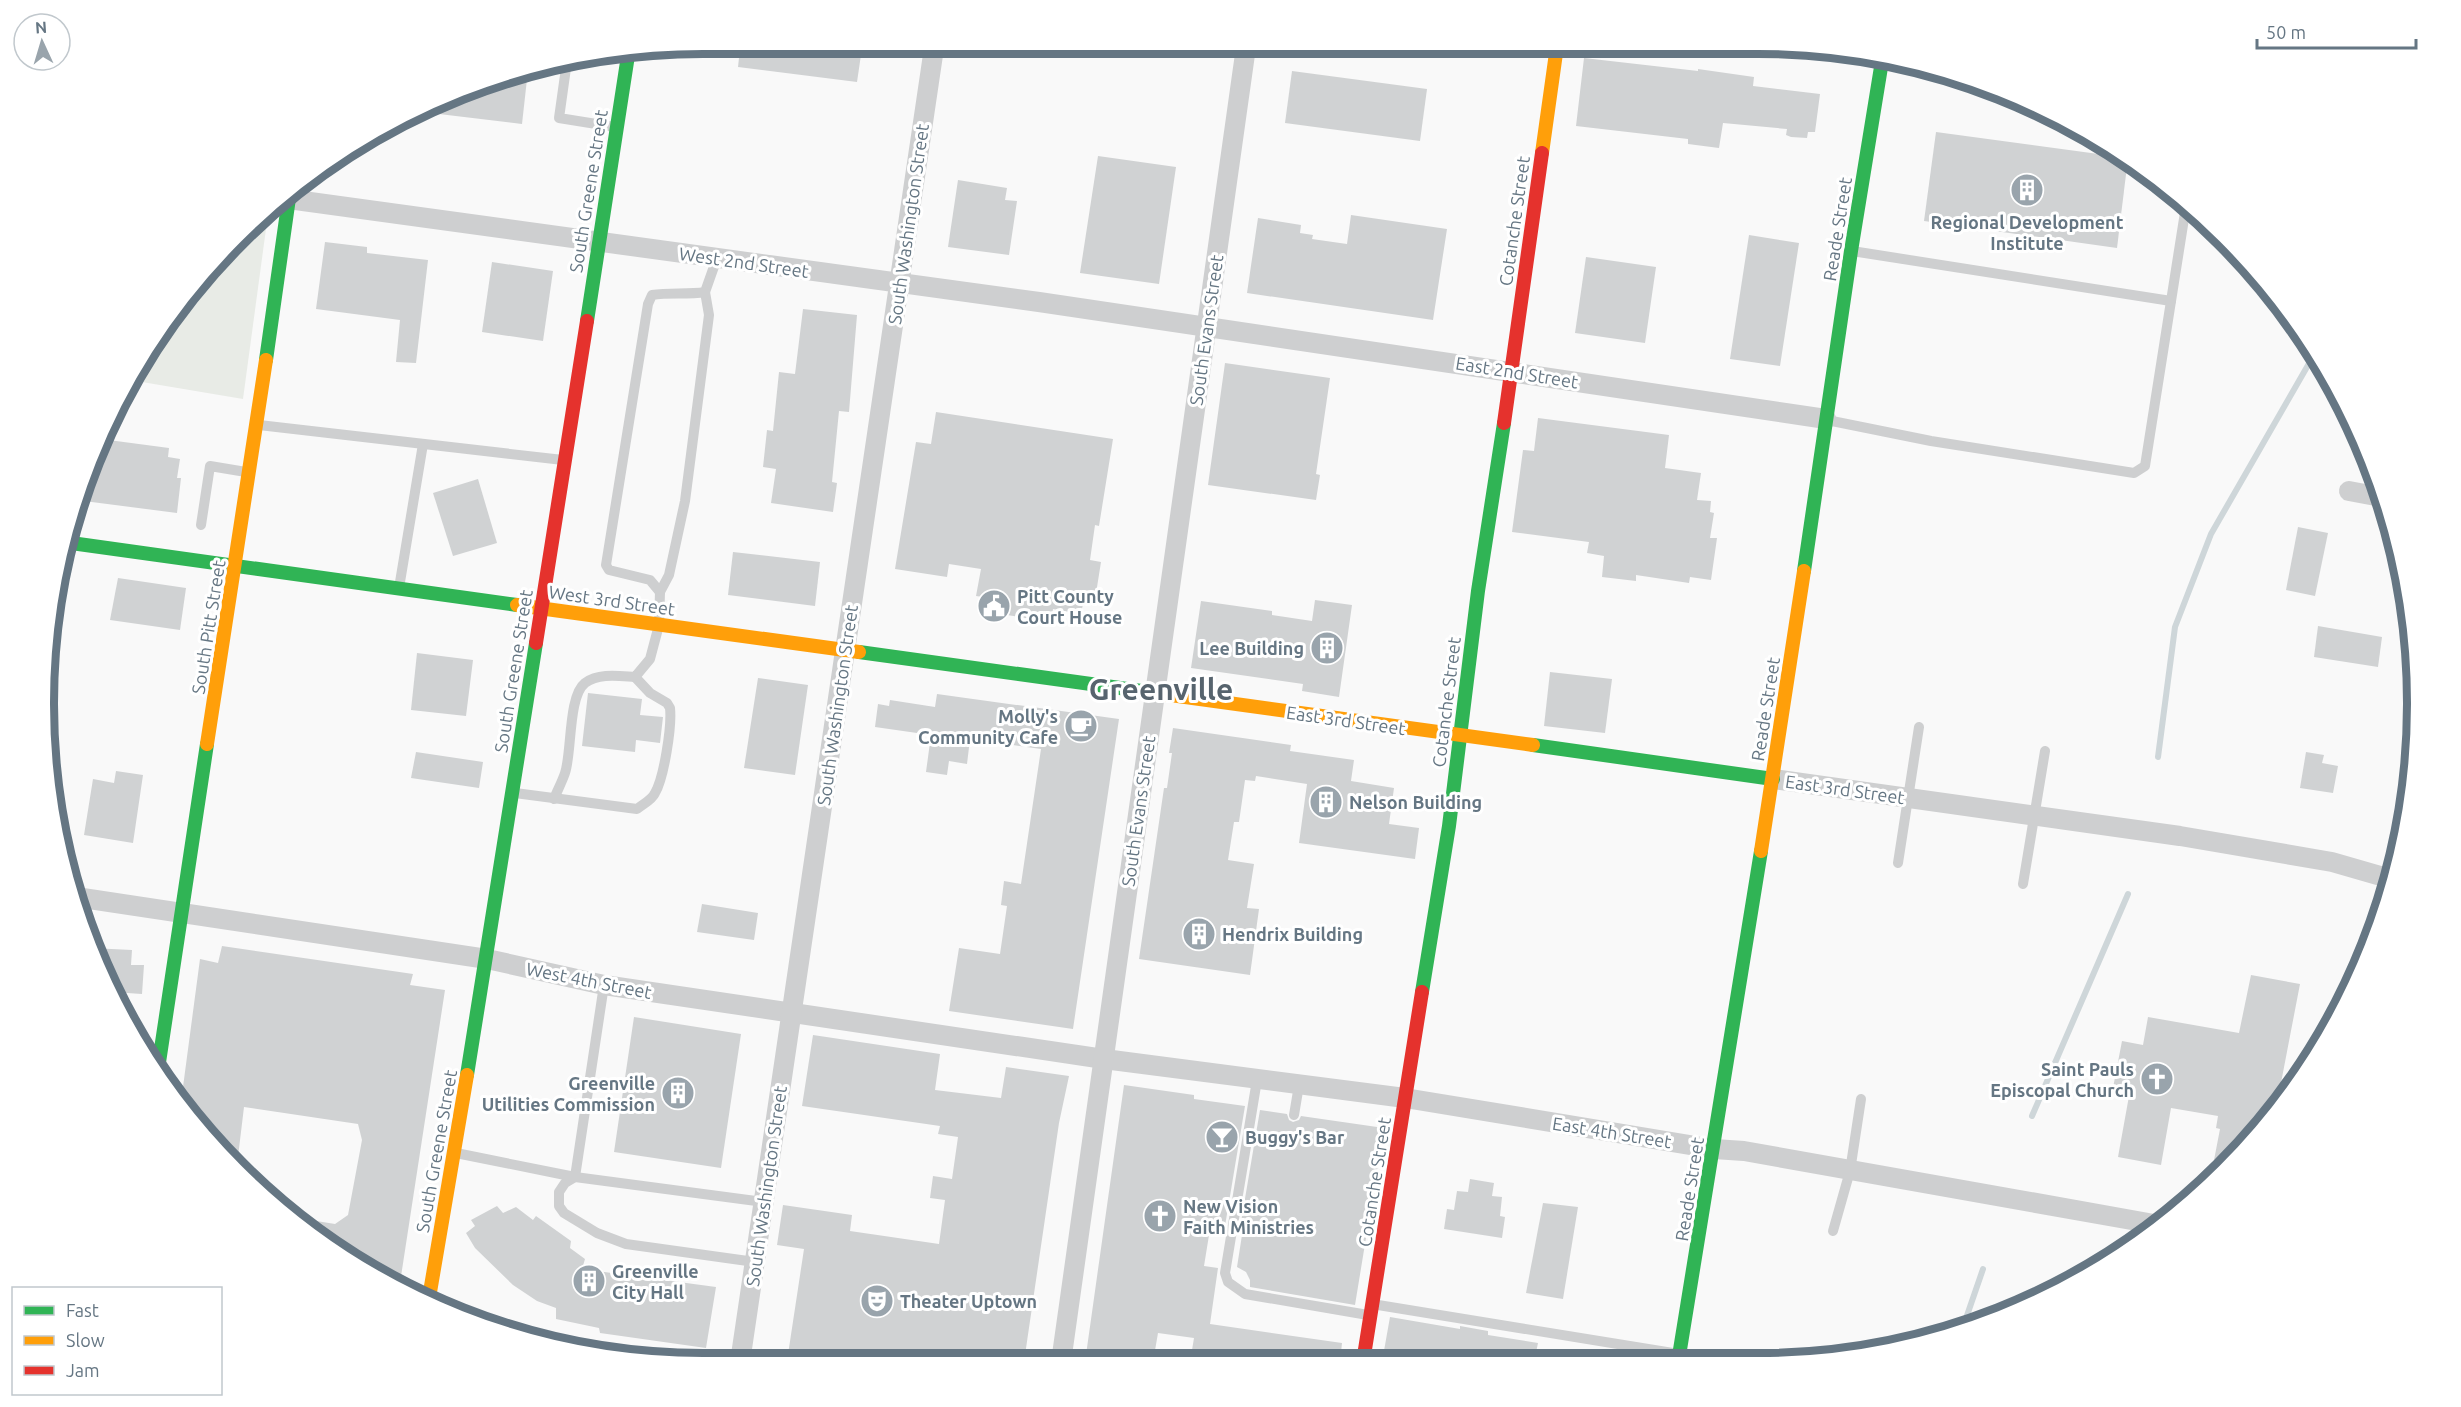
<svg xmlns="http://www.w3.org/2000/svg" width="2461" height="1407" font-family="Ubuntu,sans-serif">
<rect width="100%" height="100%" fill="#f9f9f9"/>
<path fill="#e8ebe6" d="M264 213 268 214 243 399 130 380C165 320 211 259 264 213Z"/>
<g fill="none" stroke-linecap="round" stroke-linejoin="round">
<g stroke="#ced6d9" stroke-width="6">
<polyline points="2158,757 2175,627 2211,534 2315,353"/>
<polyline points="2032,1116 2128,894"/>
<polyline points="1962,1330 1983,1269"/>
</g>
</g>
<g fill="#d0d2d3">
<polygon points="862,48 857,82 738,67 740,49"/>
<polygon points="1584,58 1698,71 1698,69 1754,77 1753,86 1820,94 1815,132 1808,132 1807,138 1791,137 1786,135 1787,129 1723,123 1719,148 1688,144 1688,139 1576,126"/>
<polygon points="528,70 522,124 414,111 492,78"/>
<polygon points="1292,71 1427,89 1420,141 1285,123"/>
<polygon points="1936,132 2128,158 2117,248 1924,221"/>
<polygon points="1098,156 1176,167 1159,284 1080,273"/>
<polygon points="958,180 1007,188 1005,200 1017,201 1009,255 948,247"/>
<polygon points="1351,215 1447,229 1433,320 1247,293 1258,218 1301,225 1300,233 1313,235 1312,239 1347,244"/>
<polygon points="1749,235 1799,243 1780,366 1730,359"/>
<polygon points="325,242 367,247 367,253 428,260 416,363 396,362 400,320 316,309"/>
<polygon points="1586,257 1656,267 1645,343 1575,333"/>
<polygon points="492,262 553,271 543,341 482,332"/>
<polygon points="803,309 857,315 849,412 839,411 832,482 837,483 833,512 771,503 776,469 763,467 767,430 773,431 779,372 795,374"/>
<polygon points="1225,363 1330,378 1316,474 1320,475 1316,500 1208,485"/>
<polygon points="936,412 1113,439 1099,526 1095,525 1090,560 1101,562 1094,606 1083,604 1081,614 1053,609 1051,622 1001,614 1003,600 976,596 981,569 949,564 947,577 895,569 916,442 931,444"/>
<polygon points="1538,418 1669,435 1665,468 1701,473 1697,500 1711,501 1710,512 1714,513 1710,538 1717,538 1711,580 1690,577 1689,583 1636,575 1636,581 1602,577 1604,556 1587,553 1589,542 1512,532 1523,450 1534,451"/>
<polygon points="101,439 169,448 168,457 180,459 177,478 181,478 177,513 84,501 85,494 81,494"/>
<polygon points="478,479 497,543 453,556 433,493"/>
<polygon points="2298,527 2328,533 2315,596 2286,590"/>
<polygon points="733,552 820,562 815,606 728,595"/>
<polygon points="118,578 186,588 180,630 110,620"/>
<polygon points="1315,600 1352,605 1339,697 1302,691 1303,684 1191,668 1201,601 1272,611 1272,615 1312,621"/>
<polygon points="2318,626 2382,637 2378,667 2314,657"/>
<polygon points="417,653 473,660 466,716 411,710"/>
<polygon points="1550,672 1612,679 1605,733 1544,726"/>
<polygon points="758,678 808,685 795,775 744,768"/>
<polygon points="588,693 642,699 640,715 663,717 660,743 636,740 635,752 582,746"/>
<polygon points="937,694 1119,719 1073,1029 949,1011 959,948 1000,954 1007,906 1001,905 1004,881 1021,884 1041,749 970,739 967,764 949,761 947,775 926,772 931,735 875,727 878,704 889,706 890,700 935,707"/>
<polygon points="1173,728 1291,745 1290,751 1354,760 1351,781 1394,788 1389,824 1419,828 1415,859 1299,843 1307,784 1256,776 1255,781 1245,780 1239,822 1234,822 1228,860 1254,864 1247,908 1259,909 1250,975 1139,959 1164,788 1167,788 1172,753 1169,753"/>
<polygon points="416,752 483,762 479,788 411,778"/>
<polygon points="2306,752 2324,755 2322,763 2338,766 2333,793 2300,788"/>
<polygon points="116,771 143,775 133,843 84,835 93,779 114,783"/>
<polygon points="702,904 758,913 754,940 697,932"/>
<polygon points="222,946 413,974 410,985 445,990 400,1283 337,1252 298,1218 335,1224 348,1215 362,1140 358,1124 244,1107 237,1165 207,1138 181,1102 200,959 218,963"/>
<polygon points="91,948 132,950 131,965 144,965 142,994 112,992"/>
<polygon points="2251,975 2300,984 2280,1088 2290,1090 2224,1170 2210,1181 2220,1129 2216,1128 2218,1116 2171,1108 2161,1165 2118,1157 2129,1096 2112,1093 2122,1041 2143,1045 2148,1017 2239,1033"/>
<polygon points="634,1017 741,1034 721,1168 614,1152"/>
<polygon points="813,1035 940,1054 935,1090 1001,1098 1006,1067 1069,1076 1059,1123 1024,1362 787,1361 804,1249 777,1245 783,1205 852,1215 850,1231 939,1244 945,1200 930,1198 933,1176 952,1179 958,1137 938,1134 940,1126 802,1106"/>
<polygon points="1124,1085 1194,1095 1194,1099 1245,1106 1224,1232 1210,1229 1204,1266 1218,1268 1210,1324 1342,1343 1340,1362 1190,1362 1194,1338 1158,1333 1153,1362 1085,1362"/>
<polygon points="1260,1110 1287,1114 1289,1120 1293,1122 1299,1120 1301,1116 1384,1128 1355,1305 1250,1287 1250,1280 1246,1272 1237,1267 1242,1235 1239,1234"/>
<polygon points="1470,1179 1494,1183 1492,1196 1502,1197 1500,1216 1505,1217 1502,1238 1444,1229 1447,1209 1454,1210 1457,1191 1468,1192"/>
<polygon points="1543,1203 1578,1207 1563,1299 1526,1293"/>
<polygon points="497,1206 503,1213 516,1207 533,1220 536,1216 571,1241 570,1248 585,1259 582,1269 716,1287 706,1348 600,1333 599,1328 556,1319 556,1308 537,1301 513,1285 475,1248 466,1233 475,1226 471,1220"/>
<polygon points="1390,1317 1460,1329 1460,1326 1488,1331 1488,1335 1538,1343 1534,1362 1382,1362"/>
</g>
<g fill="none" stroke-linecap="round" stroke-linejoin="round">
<g stroke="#cecfd0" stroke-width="10">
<polyline points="567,61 559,118 615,127"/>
<polyline points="1852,251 2171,301"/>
<polyline points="1827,420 1931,441 2134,473 2145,466 2186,206"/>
<polyline points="259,425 563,460"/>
<polyline points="201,525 210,466 246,472"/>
<polyline points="399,588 423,444"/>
<path d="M660 592 650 580 609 570 606 565 648 304 652 295C670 292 687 295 705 292L717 258"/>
<path d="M515 793 637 809C643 804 652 800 655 793 664 778 672 726 670 708L667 703 650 693 635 677"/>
<path d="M554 799C557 791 562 782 565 773 572 753 568 696 585 683 599 673 618 676 635 677L650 659 659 625 660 592 669 575 685 501 709 315 705 292"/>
<polyline points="1898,863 1919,727"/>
<polyline points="2023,884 2045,751"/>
<polyline points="604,985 575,1177 565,1183 559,1192 559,1206 564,1213 597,1233 626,1244 755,1262"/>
<polyline points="1257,1080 1225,1273 1228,1282 1245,1294 1368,1315"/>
<polyline points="1294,1115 1299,1085"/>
<polyline points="456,1153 575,1177 764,1202"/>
<polyline points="1833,1231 1850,1171 1861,1099"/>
<polyline points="1372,1304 1679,1354"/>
</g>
<g stroke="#cecfd0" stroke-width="20">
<polyline points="281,198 1039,302 1826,419"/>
<polyline points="2349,491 2381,497"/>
<polyline points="1773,779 2180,836 2332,862 2391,879"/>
<polyline points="76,897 487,959 604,985 1104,1059 1405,1098 1714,1149 1744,1151 2154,1224"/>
<polyline points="740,1362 934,48"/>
<polyline points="1061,1362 1246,47"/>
</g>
<g stroke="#30b455" stroke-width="14">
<polyline points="587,321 629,49"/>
<polyline points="266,360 290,191"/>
<polyline points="64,542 517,605"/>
<polyline points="1804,571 1851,251 1882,61"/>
<polyline points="859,652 1156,693"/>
<polyline points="1533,745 1773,779"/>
<polyline points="1422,992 1449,826 1478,591 1504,423"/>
<polyline points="158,1069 207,744"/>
<polyline points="467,1075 536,643"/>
<polyline points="1678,1362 1761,851"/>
</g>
<g stroke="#ff9f0a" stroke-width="14">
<polyline points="1542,153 1557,46"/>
<polyline points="517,605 859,652"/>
<polyline points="1156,693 1533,745"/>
<polyline points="207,744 266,360"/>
<polyline points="1761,851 1804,571"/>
<polyline points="429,1298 467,1075"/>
</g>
<g stroke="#e5322d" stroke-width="14">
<polyline points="1504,423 1542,153"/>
<polyline points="536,643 587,321"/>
<polyline points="1363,1362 1422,992"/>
</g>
</g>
<defs>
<g id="building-disc" transform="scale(1.725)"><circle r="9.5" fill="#99a4ac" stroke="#fff"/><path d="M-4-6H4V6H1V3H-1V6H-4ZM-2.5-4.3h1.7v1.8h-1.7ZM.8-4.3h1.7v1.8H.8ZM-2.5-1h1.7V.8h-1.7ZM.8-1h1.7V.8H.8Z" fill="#fff"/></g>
<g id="civic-disc" transform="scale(1.725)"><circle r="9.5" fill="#99a4ac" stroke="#fff"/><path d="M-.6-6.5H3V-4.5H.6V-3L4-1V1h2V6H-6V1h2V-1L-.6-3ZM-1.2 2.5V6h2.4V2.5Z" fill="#fff"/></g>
<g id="cafe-disc" transform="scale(1.725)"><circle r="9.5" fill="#99a4ac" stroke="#fff"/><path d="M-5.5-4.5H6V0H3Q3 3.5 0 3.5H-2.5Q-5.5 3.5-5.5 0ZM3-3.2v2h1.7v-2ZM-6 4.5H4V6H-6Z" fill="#fff"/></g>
<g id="church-disc" transform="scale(1.725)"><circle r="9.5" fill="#99a4ac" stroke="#fff"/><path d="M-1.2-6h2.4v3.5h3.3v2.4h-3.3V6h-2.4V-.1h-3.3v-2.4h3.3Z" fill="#fff"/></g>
<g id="bar-disc" transform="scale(1.725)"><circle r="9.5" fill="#99a4ac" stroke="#fff"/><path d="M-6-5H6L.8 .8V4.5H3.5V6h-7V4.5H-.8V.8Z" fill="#fff"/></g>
<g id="theatre-disc" transform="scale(1.725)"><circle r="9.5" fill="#99a4ac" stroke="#fff"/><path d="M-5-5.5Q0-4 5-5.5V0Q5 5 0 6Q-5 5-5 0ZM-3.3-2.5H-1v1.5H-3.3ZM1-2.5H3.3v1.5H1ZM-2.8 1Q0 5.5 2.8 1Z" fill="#fff"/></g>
</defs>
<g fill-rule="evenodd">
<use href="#building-disc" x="2027" y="190"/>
<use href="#civic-disc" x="994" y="606"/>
<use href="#building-disc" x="1327" y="648"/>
<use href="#cafe-disc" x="1081" y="726"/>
<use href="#building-disc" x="1326" y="802"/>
<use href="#building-disc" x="1199" y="934"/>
<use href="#church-disc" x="2157" y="1079"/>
<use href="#building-disc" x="678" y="1093"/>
<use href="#bar-disc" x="1222" y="1137"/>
<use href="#church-disc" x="1160" y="1216"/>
<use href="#building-disc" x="589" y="1281"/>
<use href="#theatre-disc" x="877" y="1301"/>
</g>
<g text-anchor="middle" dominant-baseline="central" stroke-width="6" stroke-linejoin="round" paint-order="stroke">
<g font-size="18" fill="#657683" stroke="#fff">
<text transform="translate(588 191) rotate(-81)">South Greene Street</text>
<text transform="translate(1514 221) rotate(-82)">Cotanche Street</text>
<text transform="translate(908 224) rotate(-82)">South Washington Street</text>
<text transform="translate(1837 229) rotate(-81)">Reade Street</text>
<text transform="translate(744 262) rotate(8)">West 2nd Street</text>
<text transform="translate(1206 330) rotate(-82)">South Evans Street</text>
<text transform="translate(1517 372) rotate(9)">East 2nd Street</text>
<text transform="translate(612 600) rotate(8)">West 3rd Street</text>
<text transform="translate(208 627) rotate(-81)">South Pitt Street</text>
<text transform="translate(513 671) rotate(-81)">South Greene Street</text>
<text transform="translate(1446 702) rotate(-83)">Cotanche Street</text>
<text transform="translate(837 705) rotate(-82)">South Washington Street</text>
<text transform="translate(1765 709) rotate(-81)">Reade Street</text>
<text transform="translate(1346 720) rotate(8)">East 3rd Street</text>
<text transform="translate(1845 789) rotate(8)">East 3rd Street</text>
<text transform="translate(1138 811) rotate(-82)">South Evans Street</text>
<text transform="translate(589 980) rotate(11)">West 4th Street</text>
<text transform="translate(1612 1132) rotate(9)">East 4th Street</text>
<text transform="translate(436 1151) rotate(-80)">South Greene Street</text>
<text transform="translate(1374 1182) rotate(-81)">Cotanche Street</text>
<text transform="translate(766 1186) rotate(-82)">South Washington Street</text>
<text transform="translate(1689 1189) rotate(-81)">Reade Street</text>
</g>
<g font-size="18" font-weight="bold" fill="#657683" stroke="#fff" text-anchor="start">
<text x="2027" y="222" text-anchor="middle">Regional Development<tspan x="2027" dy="21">Institute</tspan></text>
<text x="1017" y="596">Pitt County<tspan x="1017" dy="21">Court House</tspan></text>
<text x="1304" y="648" text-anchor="end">Lee Building</text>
<text x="1058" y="716" text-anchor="end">Molly's<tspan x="1058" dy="21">Community Cafe</tspan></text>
<text x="1349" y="802">Nelson Building</text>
<text x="1222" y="934">Hendrix Building</text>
<text x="2134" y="1069" text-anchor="end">Saint Pauls<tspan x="2134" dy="21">Episcopal Church</tspan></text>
<text x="655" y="1083" text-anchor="end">Greenville<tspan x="655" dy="21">Utilities Commission</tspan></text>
<text x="1245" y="1137">Buggy's Bar</text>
<text x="1183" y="1206">New Vision<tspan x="1183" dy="21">Faith Ministries</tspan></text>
<text x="612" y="1271">Greenville<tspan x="612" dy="21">City Hall</tspan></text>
<text x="900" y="1301">Theater Uptown</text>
</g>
<g font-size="30" font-weight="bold" fill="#57646e" stroke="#fff">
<text x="1161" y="689">Greenville</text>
</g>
</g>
<path d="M0 0H2461V1407H0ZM703 54H1758A649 649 0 0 1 2407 703V704A649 649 0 0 1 1758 1353H703A649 649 0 0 1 54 704V703A649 649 0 0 1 703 54Z" fill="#fff" fill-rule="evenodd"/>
<path fill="none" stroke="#657683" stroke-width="8" d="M703 54H1758A649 649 0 0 1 2407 703V704A649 649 0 0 1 1758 1353H703A649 649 0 0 1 54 704V703A649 649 0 0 1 703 54Z"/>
<rect x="12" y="1287" width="210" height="108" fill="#ffffff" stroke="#c1c8cd" stroke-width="1.5"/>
<rect x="24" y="1306" width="30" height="9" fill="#30b455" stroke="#c1c8cd" stroke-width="1.5"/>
<text x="66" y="1317" font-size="18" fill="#657683">Fast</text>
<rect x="24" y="1336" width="30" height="9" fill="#ff9f0a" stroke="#c1c8cd" stroke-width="1.5"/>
<text x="66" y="1347" font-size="18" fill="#657683">Slow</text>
<rect x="24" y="1366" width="30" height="9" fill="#e5322d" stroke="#c1c8cd" stroke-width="1.5"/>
<text x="66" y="1377" font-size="18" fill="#657683">Jam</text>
<g transform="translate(42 42) rotate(356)"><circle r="28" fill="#ffffff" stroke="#c1c8cd" stroke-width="1.5"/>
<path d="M0-4.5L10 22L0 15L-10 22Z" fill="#99a4ac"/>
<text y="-9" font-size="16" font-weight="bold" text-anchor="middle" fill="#657683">N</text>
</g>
<path d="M2257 39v9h159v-9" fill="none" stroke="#657683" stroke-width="3"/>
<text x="2266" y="39" font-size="18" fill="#657683" stroke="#ffffff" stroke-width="4.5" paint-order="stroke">50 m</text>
</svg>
